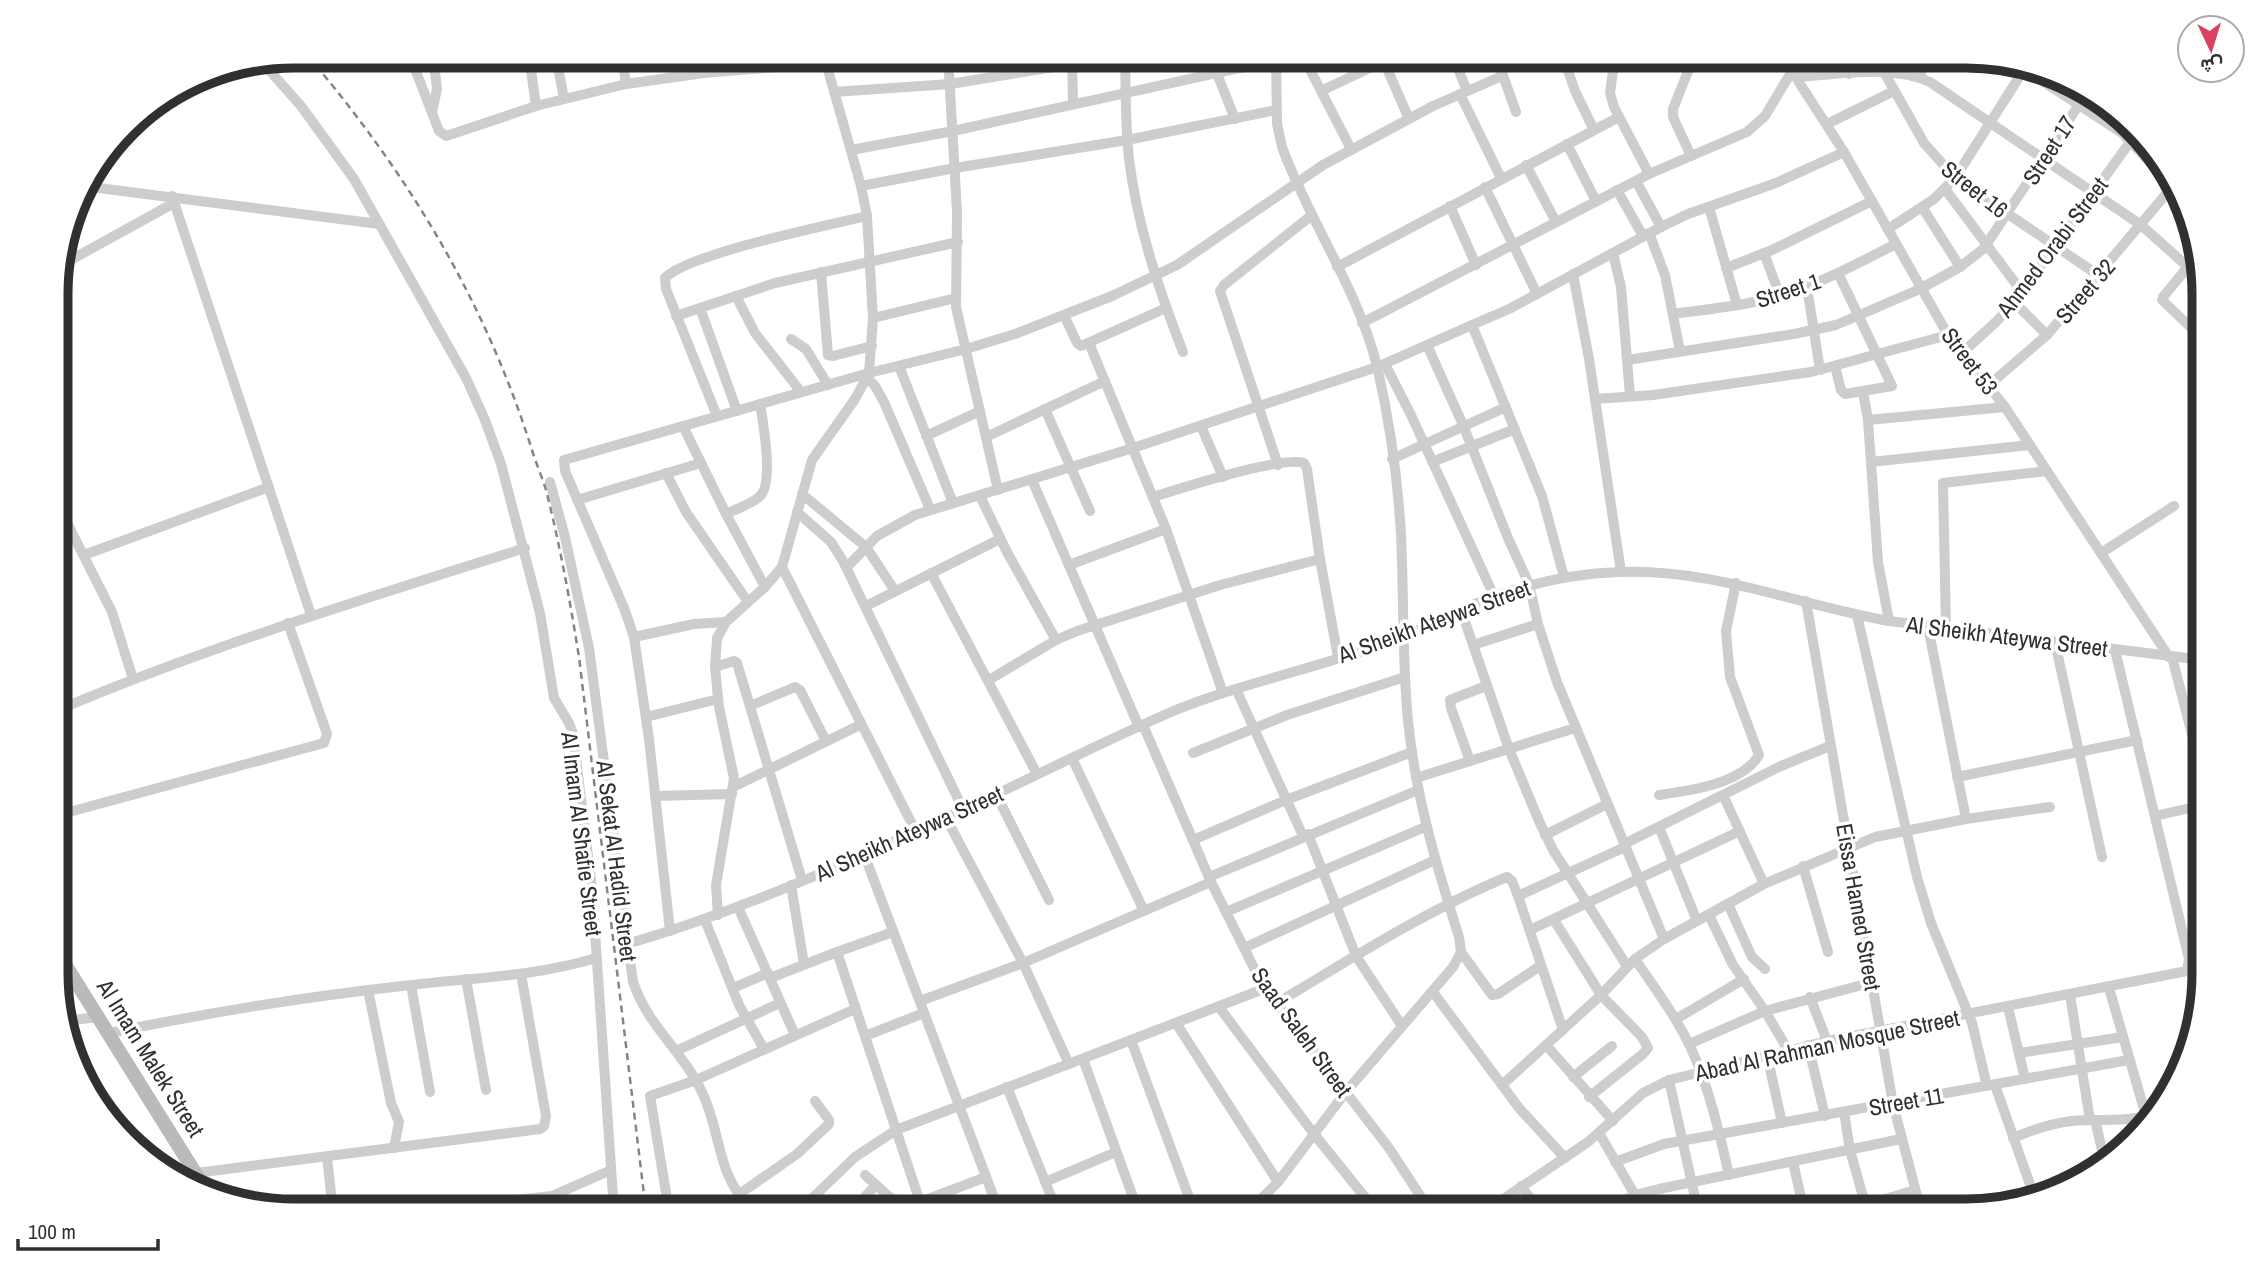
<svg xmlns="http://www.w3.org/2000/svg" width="2260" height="1267" font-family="'Archivo Narrow',Vazirmatn,sans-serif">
<rect width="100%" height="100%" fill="#fff"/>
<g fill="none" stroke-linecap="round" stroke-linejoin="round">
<g stroke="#cdcdcd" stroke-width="10">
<polyline points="410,56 439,131 446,136 536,106 626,84 704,73 826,63"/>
<polyline points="529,56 536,106"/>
<polyline points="556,56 564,99"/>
<polyline points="622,56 626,84"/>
<polyline points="702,56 704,73"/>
<polyline points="948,56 957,212 956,307 998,490"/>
<polyline points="1004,56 1005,75"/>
<polyline points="1072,56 1073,104"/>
<path d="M1125 56C1126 90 1125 125 1129 159 1137 225 1159 290 1183 352"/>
<polyline points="1210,56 1235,119"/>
<polyline points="1303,56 1351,149"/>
<polyline points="1453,56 1467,91"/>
<polyline points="1496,56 1516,112"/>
<polyline points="1563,56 1575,91 1593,128"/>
<polyline points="1615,56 1610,93 1614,107 1649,174"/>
<polyline points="1785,56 1800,84 1844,152 1948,335 2005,407 2169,657"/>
<polyline points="1847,56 1849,74"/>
<polyline points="1920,56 1921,78"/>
<polyline points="1382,57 1409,119"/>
<polyline points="262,62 301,106 354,179 466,378 485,420 501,464 540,613 554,698 569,723 573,734 592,888 614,1211"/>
<polyline points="1884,72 1924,143 1955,178 2098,275"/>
<polyline points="2030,73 2122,133 2172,185"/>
<path d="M1795 77C1837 75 1892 64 1930 82L2141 225 2188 267"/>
<polyline points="1321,91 1395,56"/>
<polyline points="834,92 950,84 1122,56"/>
<polyline points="1460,94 1501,178"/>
<polyline points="432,112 437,89 433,56"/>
<polyline points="1827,124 1894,91"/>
<polyline points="1567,144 1596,201"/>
<polyline points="851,150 953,131 1276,60"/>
<polyline points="1691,156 1673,117 1673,109 1694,56"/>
<polyline points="1526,165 1556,222"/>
<polyline points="1636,181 1661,227"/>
<polyline points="83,186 379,224"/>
<polyline points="861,186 955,168 1127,140 1276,110"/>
<polyline points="1485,187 1537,294"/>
<polyline points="1945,189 2022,292"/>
<polyline points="1617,190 1643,236"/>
<polyline points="172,196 311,615"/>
<polyline points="1450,206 1476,265"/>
<polyline points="1709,207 1737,305"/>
<polyline points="1922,207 1960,267"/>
<polyline points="1888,229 1934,199 1955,178 2023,71"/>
<polyline points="1649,233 1665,275 1680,351"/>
<polyline points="1986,245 2088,91"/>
<polyline points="1613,253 1621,287 1630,396"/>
<polyline points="1764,253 1780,296"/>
<polyline points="2196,257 2163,297 2162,300 2203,339"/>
<polyline points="58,267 174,203"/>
<polyline points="1337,267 1619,117"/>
<polyline points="1726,268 1772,250 1872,201"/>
<polyline points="821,272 828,355 833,356 872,346"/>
<polyline points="1573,274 1589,359 1621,572"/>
<polyline points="1807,287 1820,370"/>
<polyline points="736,296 755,333 801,392"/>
<polyline points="2014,302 2047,335"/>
<polyline points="700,308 737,411"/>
<path d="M1673 314C1708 309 1744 306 1779 296 1820 284 1858 263 1896 244"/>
<polyline points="1064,315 1077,343 1081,346 1166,308"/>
<polyline points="676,316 775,283 958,242"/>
<polyline points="873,318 956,298"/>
<polyline points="1362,323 1649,174 1747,132 1765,116 1792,71"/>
<polyline points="1472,325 1509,309 1661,227 1688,214 1776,183 1844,152"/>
<polyline points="791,339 806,349 828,385"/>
<polyline points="1089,343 1166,529 1223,693"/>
<polyline points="1427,345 1463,425 1508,538 1529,584 1538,624 1557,682 1664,939"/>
<polyline points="1962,353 1997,321 2022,292 2135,135"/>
<polyline points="1627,360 1794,334 1836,325 1920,289 1960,267 1987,246"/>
<polyline points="1385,364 1411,415 1494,596"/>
<polyline points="899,366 953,503"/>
<polyline points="1835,366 1841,390 1845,394 1892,386 1838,273"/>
<polyline points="867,378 875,386 884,402 930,509"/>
<polyline points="1988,386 2047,335 2172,187"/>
<polyline points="1863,392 1868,420 1878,562 1889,621"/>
<polyline points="1595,399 1653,395 1811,372 1948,335"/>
<polyline points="1045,409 1090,511"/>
<path d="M717 416 666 289 665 278C687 254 829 225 867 216"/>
<polyline points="1868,420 2005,407"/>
<polyline points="683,426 726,514 765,587"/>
<polyline points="1201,426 1223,477"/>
<polyline points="926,436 980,411"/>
<polyline points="986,437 1105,381"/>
<polyline points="1392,459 1506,407"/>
<polyline points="1432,462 1515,429"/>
<polyline points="1871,462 2030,445"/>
<polyline points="1278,465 1220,291 1224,285 1312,215"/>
<polyline points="666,473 686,512 748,602"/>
<polyline points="1032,480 1139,727"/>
<path d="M550 482 565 537 589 648 633 982C649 1028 681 1049 701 1090 723 1134 714 1173 753 1211"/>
<polyline points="802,494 866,547 895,591"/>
<polyline points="980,496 1007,552 1056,640"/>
<path d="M1153 497C1181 488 1281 456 1304 463L1307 469 1320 559 1338 657"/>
<polyline points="577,500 701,463"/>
<polyline points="58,505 112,612 133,679"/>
<polyline points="797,512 831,542 843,561 963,809"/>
<path d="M726 514C736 509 752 504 760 496 774 483 763 422 760 404"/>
<polyline points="2101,553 2174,506"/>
<polyline points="84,555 269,487"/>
<polyline points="1069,565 1166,529"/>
<polyline points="782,567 915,830"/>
<polyline points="847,567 877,536 915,515 1133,448 1377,367 1472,325 1542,496 1564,577"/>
<polyline points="931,573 1037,774"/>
<polyline points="1806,601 1893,1104 1921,1211"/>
<polyline points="866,606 1000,539"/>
<polyline points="1461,610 1509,749 1539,821 1553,850 1627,966"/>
<polyline points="1857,615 1917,877 1931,923 1972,1023 1987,1086"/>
<polyline points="1928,627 1966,819"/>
<polyline points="1946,629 1943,483 2047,471"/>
<polyline points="634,637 694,624 726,622"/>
<polyline points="2055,642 2102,857"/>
<polyline points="1473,645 1538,624"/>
<polyline points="2172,657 2203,777"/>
<polyline points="715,667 734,661 737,663 802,880"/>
<polyline points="989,680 1056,640 1077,631 1220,585 1320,559"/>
<polyline points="1236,689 1303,836"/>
<polyline points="750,706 795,687 800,690 826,741"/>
<path d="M58 710C210 646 367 598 525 548"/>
<polyline points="646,717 718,699"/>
<polyline points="1143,725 1211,882 1257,974 1277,1003 1389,1148 1430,1211"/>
<polyline points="1193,753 1287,715 1405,677"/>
<polyline points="1072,758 1144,911"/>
<polyline points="1470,761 1451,708 1450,700 1486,686"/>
<polyline points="1957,777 2137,740"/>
<polyline points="1416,778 1575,728"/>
<polyline points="733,787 860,725"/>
<polyline points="996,794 1049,900"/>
<path d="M1659 795C1689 791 1742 784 1759 755L1730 677 1726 631 1736 583"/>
<polyline points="1723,795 1764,884"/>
<polyline points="655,796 732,794"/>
<polyline points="58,815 324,743 327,734 288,623"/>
<polyline points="945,816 1023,963 1069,1064"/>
<polyline points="2155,816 2203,805"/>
<polyline points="1659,827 1697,921"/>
<polyline points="1308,834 1356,956 1402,1026"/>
<polyline points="1545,835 1607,804"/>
<polyline points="1193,840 1286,800 1412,752"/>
<polyline points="1624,844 1781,766 1830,746"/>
<polyline points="864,854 999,1211"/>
<polyline points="1803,866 1828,952"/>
<polyline points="1209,877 1418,790"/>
<polyline points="791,885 804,964"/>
<polyline points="1518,896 1625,847"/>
<polyline points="1728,904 1752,957 1765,969"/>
<polyline points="738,907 795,1035"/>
<polyline points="1226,912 1425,827"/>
<polyline points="718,915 716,885 734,778 719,707 715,667 717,638 726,622 765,587 782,567 812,460 855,399 869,373 873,318 867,216 861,186 824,56"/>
<polyline points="1709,915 1733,965 1765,1011 1788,1050"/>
<polyline points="705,920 739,1005 764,1049"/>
<polyline points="1554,920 1601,995 1642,1037 1648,1048 1643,1054 1589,1097"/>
<polyline points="1530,930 1740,831"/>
<polyline points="670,931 649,739 634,637 624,608 565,471 564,460 869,373 966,349 1015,334 1112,296 1177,265 1323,165 1433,106 1502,76"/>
<path d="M627 944C756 906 879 849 1001 792 1057 765 1114 737 1171 712 1242 683 1317 668 1389 642 1415 633 1438 620 1463 609 1513 587 1563 574 1619 572 1712 568 1798 605 1889 621L2203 660"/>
<polyline points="1244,948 1435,860"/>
<polyline points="837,952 893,932"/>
<polyline points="1461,952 1492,995 1498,994 1540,966"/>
<path d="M1635 959C1654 987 1675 1015 1690 1046 1709 1087 1719 1131 1729 1175"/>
<polyline points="770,978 837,952 920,1202"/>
<polyline points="466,979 486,1090"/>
<polyline points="411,985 430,1092"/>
<polyline points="733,988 768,973"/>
<polyline points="2109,988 2146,1116"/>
<polyline points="368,990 391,1103 399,1122 394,1148"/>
<polyline points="1433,992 1519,1108 1565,1158"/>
<polyline points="2070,995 2090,1120"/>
<polyline points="1810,997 1827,1041"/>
<polyline points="920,1001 1023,963 1211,882"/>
<path d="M1277 1003C1349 960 1429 909 1507 877L1512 881 1518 896 1563 1030"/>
<polyline points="1219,1007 1314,1134 1376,1211"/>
<polyline points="2008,1007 2025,1079"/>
<polyline points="1676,1019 1744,979"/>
<polyline points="65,1021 98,1017"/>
<polyline points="1176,1023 1278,1182"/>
<path d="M109 1033C206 1013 304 997 402 986 467 978 534 977 596 958"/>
<polyline points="865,1036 924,1013"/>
<polyline points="1131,1040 1266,988"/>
<polyline points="1689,1044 1765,1011 1873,982"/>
<polyline points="1546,1045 1613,1121"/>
<polyline points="1808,1045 1825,1116"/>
<polyline points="676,1051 780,1003"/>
<polyline points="2019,1053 2123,1037"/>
<polyline points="1767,1055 1782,1123"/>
<polyline points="1083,1059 1138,1211"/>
<polyline points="1573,1077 1612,1046"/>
<polyline points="1669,1080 1698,1211"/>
<polyline points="1502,1085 1601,995 1635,959 1664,939 1764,884 1875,837 1966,819 2050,807"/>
<polyline points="1995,1085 2033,1193"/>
<polyline points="1007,1087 1057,1211"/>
<polyline points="1844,1112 1850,1150 1867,1211"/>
<polyline points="2095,1120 2105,1163"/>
<polyline points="1599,1133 1635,1195"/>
<path d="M2013 1138C2032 1130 2051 1123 2072 1121 2098 1119 2124 1122 2150 1115"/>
<polyline points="327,1157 333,1211"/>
<polyline points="1615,1162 1664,1144 2129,1060"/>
<polyline points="1793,1162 1804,1211"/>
<polyline points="196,1173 540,1129 544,1126 546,1116 521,974"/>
<polyline points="865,1175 894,1201"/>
<polyline points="1045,1182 1116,1152"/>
<polyline points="1521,1186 1540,1211"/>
<polyline points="738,1195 797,1154 829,1124 829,1120 815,1101"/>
<polyline points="411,1211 552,1196 611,1170"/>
<polyline points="669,1211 650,1096 696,1080 855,1009"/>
<polyline points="799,1211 855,1157 896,1130 1131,1040 1194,1211"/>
<polyline points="852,1211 876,1185"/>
<polyline points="905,1211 920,1202 986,1177"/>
<path d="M1249 1211 1278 1182 1345 1093 1453 967 1461 952 1459 937C1436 864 1416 798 1408 721 1402 659 1404 597 1401 535 1398 482 1389 418 1377 366 1358 289 1309 221 1282 147L1277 124 1276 56"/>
<polyline points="1509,1211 1504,1203 1505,1198 1588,1142 1643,1093 1669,1080 1827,1041 2187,971 2189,959 2115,650"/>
<polyline points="1602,1211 1635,1195 1659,1189 1901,1139"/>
<polyline points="1846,1211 1915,1190"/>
</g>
<polyline stroke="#bababa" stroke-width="14" points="58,953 204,1187"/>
<path stroke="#858585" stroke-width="2.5" stroke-dasharray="7 5" stroke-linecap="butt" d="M308 56C409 175 485 301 532 450 536 463 542 477 546 490 560 545 570 601 579 657L646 1211"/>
</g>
<g text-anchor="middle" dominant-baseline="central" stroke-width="7" stroke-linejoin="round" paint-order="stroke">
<g font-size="23" fill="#303030" stroke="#fff">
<text transform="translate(2049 150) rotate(-57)">Street 17</text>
<text transform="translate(1975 189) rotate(38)">Street 16</text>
<text transform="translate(2052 247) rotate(-53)">Ahmed Orabi Street</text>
<text transform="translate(1788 290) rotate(-18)">Street 1</text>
<text transform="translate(2085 291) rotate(-49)">Street 32</text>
<text transform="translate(1970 361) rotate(53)">Street 53</text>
<text transform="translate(1434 621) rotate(-20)">Al Sheikh Ateywa Street</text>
<text transform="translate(2007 636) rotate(7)">Al Sheikh Ateywa Street</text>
<text transform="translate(909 833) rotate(-24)">Al Sheikh Ateywa Street</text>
<text transform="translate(582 834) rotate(83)">Al Imam Al Shafie Street</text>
<text transform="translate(617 861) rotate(83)">Al Sekat Al Hadid Street</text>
<text transform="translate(1859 907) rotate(80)">Eissa Hamed Street</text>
<text transform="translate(1302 1032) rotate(54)">Saad Saleh Street</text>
<text transform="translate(1827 1045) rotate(-12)">Abad Al Rahman Mosque Street</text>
<text transform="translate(151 1058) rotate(58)">Al Imam Malek Street</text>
<text transform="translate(1906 1101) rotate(-10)">Street 11</text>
</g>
</g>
<path d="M0 0H2260V1267H0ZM294 68H1966A226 226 0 0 1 2192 294V973A226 226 0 0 1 1966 1199H294A226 226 0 0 1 68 973V294A226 226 0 0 1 294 68Z" fill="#fff" fill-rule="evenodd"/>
<path fill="none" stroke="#303030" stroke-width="9" d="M294 68H1966A226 226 0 0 1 2192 294V973A226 226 0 0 1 1966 1199H294A226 226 0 0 1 68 973V294A226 226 0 0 1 294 68Z"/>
<g transform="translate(2211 49) rotate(176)"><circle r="33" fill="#ffffff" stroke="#acacac" stroke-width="2"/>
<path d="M0-5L12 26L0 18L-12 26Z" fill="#d84162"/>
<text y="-10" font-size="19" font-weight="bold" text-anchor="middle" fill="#303030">ش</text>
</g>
<path d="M18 1239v10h140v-10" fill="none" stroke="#303030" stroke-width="3.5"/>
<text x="28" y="1239" font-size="21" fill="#303030" stroke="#ffffff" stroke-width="5" paint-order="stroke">100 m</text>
</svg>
